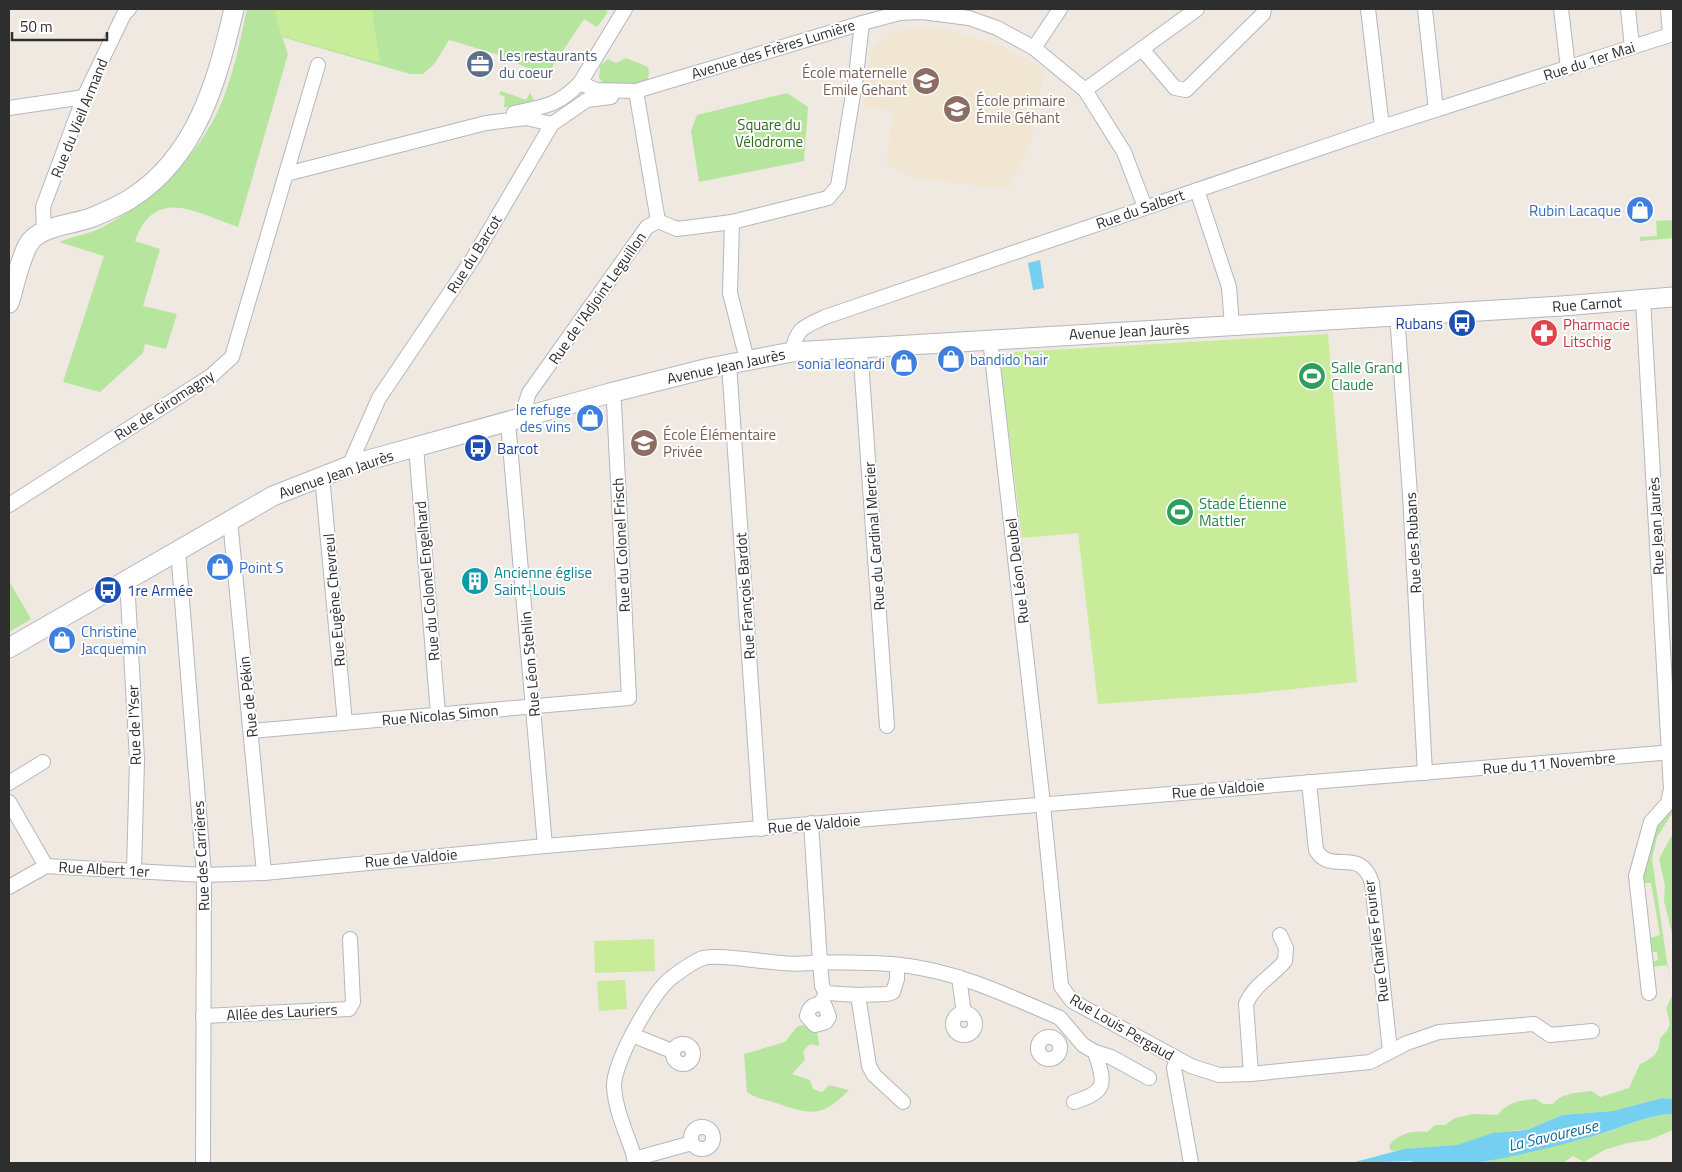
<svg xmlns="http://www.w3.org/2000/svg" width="1682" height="1172" font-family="'Titillium Web',sans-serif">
<rect width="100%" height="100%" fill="#efe9e1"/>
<polygon fill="#f0e6d1" points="914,27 944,29 1006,48 1044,70 1031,143 1008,189 911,177 886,164 893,112 863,106 871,49 890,34"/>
<g fill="#b6e59e">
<path d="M247 9H604L608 12 597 27 584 19 546 76 496 54 449 40 435 63 423 74H410L282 37 288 54 238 227C197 213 155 185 135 241L160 249 143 306 177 314 166 349 145 344 143 353 100 392 63 382 104 256 59 242C73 236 90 234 103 227 157 198 206 150 226 91 236 64 241 36 247 9Z"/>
<polygon points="626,58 648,67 649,73 647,83 624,87 605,85 599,78 600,66 608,59 616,63"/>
<polygon points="501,91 526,100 530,93 534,100 509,107 504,107 505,97 499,94"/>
<polygon points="787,93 808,107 804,161 699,182 691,131 697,115"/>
<polygon points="1673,220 1673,238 1640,241 1640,237 1657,236 1656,221"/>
<polygon points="9,581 31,619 9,632"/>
<polygon points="1673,803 1673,812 1657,837 1652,859 1670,983 1668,965 1651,967 1650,962 1658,960 1657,952 1649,952 1646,939 1660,935 1651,883 1640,883 1656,825"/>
<polygon points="1673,833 1673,938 1664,901 1665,885 1659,859"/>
<path d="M1673 994V1099L1662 1098 1613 1111 1562 1115 1527 1130H1516L1457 1145 1391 1151 1389 1146C1397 1134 1413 1130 1427 1132L1435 1125H1445L1455 1118 1473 1114 1498 1115C1507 1102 1521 1100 1536 1099L1543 1104H1553C1562 1092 1578 1093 1592 1091L1600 1097 1629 1088 1640 1064C1653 1058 1660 1053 1660 1038 1672 1027 1671 1024 1666 1009Z"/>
<path d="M802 1025 817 1029 819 1046 810 1044 803 1051 805 1060 792 1074 810 1080 813 1089 822 1092 829 1085 849 1090C822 1118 811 1115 776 1103 767 1100 754 1098 747 1092L744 1054 785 1042 797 1027Z"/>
<path d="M1673 1114V1130L1649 1140 1627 1143 1604 1150 1584 1162 1573 1156 1563 1163H1470C1512 1155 1555 1146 1597 1135 1623 1128 1646 1115 1673 1114Z"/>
</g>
<g fill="#c9ec9a">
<polygon points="275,9 372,9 380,63 281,36"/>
<polygon points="1328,334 1357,682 1257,693 1098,704 1078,533 1022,538 1001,369 1015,352"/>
<polygon points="654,939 655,971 595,973 594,941"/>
<polygon points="625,980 627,1009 599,1011 597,981"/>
</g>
<g fill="#75cff0">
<polygon points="1040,260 1044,288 1033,290 1028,263"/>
<path d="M1662 1098 1673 1099V1114C1646 1115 1624 1127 1597 1135 1556 1146 1513 1158 1470 1163 1453 1165 1434 1163 1417 1163L1411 1161 1351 1163 1404 1149 1457 1145 1493 1133 1527 1130 1562 1115 1613 1111Z"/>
</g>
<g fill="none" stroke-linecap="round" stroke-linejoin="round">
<g stroke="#b4b7c1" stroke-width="16">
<g id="street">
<polyline points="1368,9 1382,127"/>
<polyline points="1425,9 1436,110"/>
<polyline points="1561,9 1568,68"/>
<polyline points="1628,9 1632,47"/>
<polyline points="1668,9 1670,35"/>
<polyline points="1034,48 1060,9"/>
<polyline points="1142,49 1175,88 1186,90 1263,14 1264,9"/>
<polyline points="580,83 596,90 636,91 862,23 900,13 922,12 969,18 997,28 1034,48 1085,90 1124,152 1145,207"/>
<polyline points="1085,90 1197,9"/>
<polyline points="636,91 658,221"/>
<polyline points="9,108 84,97"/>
<path d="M514 113C545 106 556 107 580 83L625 9"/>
<polyline points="286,174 486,123 526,118 552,124"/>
<polyline points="1197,190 1229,287 1232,326"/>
<polyline points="658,221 677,229 732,222 828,198 838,186 856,76 862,23"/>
<polyline points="732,222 730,293 747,360"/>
<polyline points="44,231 43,207 84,97 124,14 129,9"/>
<polyline points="1643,300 1671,789 1668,803 1651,822 1636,876 1649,993"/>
<polyline points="1397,314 1410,495 1425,773"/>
<polyline points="990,339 1042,795 1061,986 1072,1001 1191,1066 1219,1075 1251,1074 1370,1062 1407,1043 1439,1032 1534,1024 1550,1035 1592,1031"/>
<polyline points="860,347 887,726"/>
<path d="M792 352C797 327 804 327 825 317L1382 127 1673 34"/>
<polyline points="729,364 761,829"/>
<polyline points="529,416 526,402 529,393 647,227 658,221"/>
<polyline points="508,422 545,846"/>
<polyline points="416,447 438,714"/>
<polyline points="354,464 353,457 379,398 472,260 552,124 587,100 611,97"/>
<polyline points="322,476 345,723"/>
<polyline points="9,505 211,376 232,357 318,65"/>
<polyline points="230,520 264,873"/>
<polyline points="178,550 204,875 203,1163"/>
<polyline points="127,579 137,760 134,871"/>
<polyline points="251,731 629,698 614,403 610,393"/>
<path d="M1309 782 1316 850C1331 876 1360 845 1372 883L1390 1051"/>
<polyline points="9,783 43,762"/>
<polyline points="9,802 46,866"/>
<path d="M811 823 820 962C847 963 874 962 901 965 957 971 1009 996 1060 1018"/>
<polyline points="9,887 46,866 204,875 264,873 545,846 1673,752"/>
<polyline points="897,965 897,979 893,992 887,994 858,995 869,1066 874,1075 903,1102"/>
<polyline points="959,977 964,1014"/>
<path d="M820 1004 825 1006 829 1017 826 1022 815 1025 807 1016C809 1008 811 1005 820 1004L826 993"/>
<circle cx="964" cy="1024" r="11"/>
<polyline points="203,1016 349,1009 353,1002 350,939"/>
<polyline points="1060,1018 1083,1045 1095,1052 1111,1057 1149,1078"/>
<polyline points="632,1035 672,1051"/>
<circle cx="1049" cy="1048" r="11"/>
<circle cx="683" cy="1054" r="10"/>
<polyline points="1177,1059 1174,1068 1191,1163"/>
<path d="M1251 1074 1246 1004C1253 986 1272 976 1285 961L1286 948 1280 935"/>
<path d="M1074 1102C1108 1091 1105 1084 1095 1052"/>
<circle cx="702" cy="1138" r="11"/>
<polyline points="634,1159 692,1143"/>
<path d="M636 1163C629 1137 616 1115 614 1087 613 1063 652 993 671 978 679 972 694 961 703 958 716 955 732 958 745 959 770 962 795 966 820 962L822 986 826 993 858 995"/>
</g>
</g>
<g stroke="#b4b7c1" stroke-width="21">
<g id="secondary">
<path d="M9 303C15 284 19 262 28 245 39 225 73 225 93 217 105 212 119 206 130 199 197 157 217 81 234 9"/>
<polyline points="9,648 273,496 354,464 610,393 709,368 792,352 1562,306 1673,297"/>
</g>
</g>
<use href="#street" stroke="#fff" stroke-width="14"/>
<use href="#secondary" stroke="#fff" stroke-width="19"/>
</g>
<defs>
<g id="office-disc" transform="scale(1.4375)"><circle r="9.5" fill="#5c6f8a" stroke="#fff"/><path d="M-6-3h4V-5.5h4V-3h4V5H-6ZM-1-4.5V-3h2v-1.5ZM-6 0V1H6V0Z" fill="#fff"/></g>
<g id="school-disc" transform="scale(1.4375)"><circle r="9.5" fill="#8d6e63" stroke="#fff"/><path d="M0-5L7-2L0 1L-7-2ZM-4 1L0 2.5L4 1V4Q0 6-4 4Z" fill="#fff"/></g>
<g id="shop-disc" transform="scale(1.4375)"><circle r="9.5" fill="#3f7fe0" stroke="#fff"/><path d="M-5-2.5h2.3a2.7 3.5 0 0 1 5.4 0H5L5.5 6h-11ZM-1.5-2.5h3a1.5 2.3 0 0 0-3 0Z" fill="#fff"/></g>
<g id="bus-disc" transform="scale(1.4375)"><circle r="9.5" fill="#1a4fb4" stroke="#fff"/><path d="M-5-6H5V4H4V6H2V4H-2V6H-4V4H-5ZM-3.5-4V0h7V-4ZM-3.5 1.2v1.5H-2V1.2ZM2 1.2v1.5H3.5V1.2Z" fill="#fff"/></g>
<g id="pharmacy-disc" transform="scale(1.4375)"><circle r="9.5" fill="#e0444e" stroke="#fff"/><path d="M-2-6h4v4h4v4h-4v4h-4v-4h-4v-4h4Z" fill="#fff"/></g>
<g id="stadium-disc" transform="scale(1.4375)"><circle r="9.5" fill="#2e9e5b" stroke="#fff"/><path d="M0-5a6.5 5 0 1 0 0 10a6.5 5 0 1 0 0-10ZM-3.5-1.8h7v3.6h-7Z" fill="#fff"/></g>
<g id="building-disc" transform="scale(1.4375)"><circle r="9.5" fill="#0f9aa8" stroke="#fff"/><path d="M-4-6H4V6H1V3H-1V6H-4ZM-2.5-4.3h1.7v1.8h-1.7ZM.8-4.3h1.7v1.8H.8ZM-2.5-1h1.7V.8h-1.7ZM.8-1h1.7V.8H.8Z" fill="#fff"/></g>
</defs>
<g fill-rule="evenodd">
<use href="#office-disc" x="480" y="64"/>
<use href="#school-disc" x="926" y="81"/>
<use href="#school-disc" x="957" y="109"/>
<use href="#shop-disc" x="1640" y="210"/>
<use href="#bus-disc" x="1462" y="323"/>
<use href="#pharmacy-disc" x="1544" y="333"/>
<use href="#shop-disc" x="951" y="359"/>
<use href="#shop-disc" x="904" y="363"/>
<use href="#stadium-disc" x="1312" y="376"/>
<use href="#shop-disc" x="590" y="418"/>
<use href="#school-disc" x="644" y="443"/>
<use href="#bus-disc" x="478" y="448"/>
<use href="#stadium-disc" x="1180" y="512"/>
<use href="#shop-disc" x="220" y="567"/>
<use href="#building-disc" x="475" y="581"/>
<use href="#bus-disc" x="108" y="590"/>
<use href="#shop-disc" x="62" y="640"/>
</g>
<g text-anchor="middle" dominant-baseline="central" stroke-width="4" stroke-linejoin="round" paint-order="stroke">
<g font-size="15" fill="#2e2e2e" stroke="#fff">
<text transform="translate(773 49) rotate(-17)">Avenue des Frères Lumière</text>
<text transform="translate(1589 61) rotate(-18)">Rue du 1er Mai</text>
<text transform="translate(79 118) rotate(-68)">Rue du Vieil Armand</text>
<text transform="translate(1140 209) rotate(-19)">Rue du Salbert</text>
<text transform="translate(474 254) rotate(-58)">Rue du Barcot</text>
<text transform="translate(597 298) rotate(-55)">Rue de l'Adjoint Leguillon</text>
<text transform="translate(1587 304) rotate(-4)">Rue Carnot</text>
<text transform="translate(1129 331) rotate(-3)">Avenue Jean Jaurès</text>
<text transform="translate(726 366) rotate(-12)">Avenue Jean Jaurès</text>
<text transform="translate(164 405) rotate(-33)">Rue de Giromagny</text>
<text transform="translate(336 474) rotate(-19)">Avenue Jean Jaurès</text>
<text transform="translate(1656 526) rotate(-93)">Rue Jean Jaurès</text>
<text transform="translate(874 536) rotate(-94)">Rue du Cardinal Mercier</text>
<text transform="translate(1413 543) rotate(-93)">Rue des Rubans</text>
<text transform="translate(621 545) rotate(-93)">Rue du Colonel Frisch</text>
<text transform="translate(1017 571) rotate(-97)">Rue Léon Deubel</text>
<text transform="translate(427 581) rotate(-95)">Rue du Colonel Engelhard</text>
<text transform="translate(745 596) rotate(-94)">Rue François Bardot</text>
<text transform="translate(334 600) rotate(-95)">Rue Eugène Chevreul</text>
<text transform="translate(530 664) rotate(-95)">Rue Léon Stehlin</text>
<text transform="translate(248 697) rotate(-96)">Rue de Pékin</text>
<text transform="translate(440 715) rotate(-5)">Rue Nicolas Simon</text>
<text transform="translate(134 725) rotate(-92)">Rue de l'Yser</text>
<text transform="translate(1549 763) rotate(-5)">Rue du 11 Novembre</text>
<text transform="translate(1218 789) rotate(-5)">Rue de Valdoie</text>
<text transform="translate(814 824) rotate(-5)">Rue de Valdoie</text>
<text transform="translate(201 856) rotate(-93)">Rue des Carrières</text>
<text transform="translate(411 858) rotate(-5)">Rue de Valdoie</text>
<text transform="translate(104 869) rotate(3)">Rue Albert 1er</text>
<text transform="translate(1376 941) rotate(-97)">Rue Charles Fourier</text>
<text transform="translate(282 1012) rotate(-3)">Allée des Lauriers</text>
<text transform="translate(1122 1027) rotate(30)">Rue Louis Pergaud</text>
</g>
<g font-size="15" fill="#4e5e75" stroke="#fff" text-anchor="start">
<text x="499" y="55">Les restaurants<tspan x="499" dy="17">du coeur</tspan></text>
</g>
<g font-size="15" fill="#785e54" stroke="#fff" text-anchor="start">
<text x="907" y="72" text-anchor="end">École maternelle<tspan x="907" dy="17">Emile Gehant</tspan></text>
<text x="976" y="100">École primaire<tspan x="976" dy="17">Émile Géhant</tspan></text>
<text x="663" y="434">École Élémentaire<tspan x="663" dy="17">Privée</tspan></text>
</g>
<g font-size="15" fill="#2c6e1b" stroke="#fff">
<text x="769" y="124">Square du<tspan x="769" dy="17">Vélodrome</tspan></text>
</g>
<g font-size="15" fill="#366cbe" stroke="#fff" text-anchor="end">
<text x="1621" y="210">Rubin Lacaque</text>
<text x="970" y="359" text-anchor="start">bandido hair</text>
<text x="885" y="363">sonia leonardi</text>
<text x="571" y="409">le refuge<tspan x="571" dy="17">des vins</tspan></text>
<text x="239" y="567" text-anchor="start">Point S</text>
<text x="81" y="631" text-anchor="start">Christine<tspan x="81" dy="17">Jacquemin</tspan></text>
</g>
<g font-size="15" fill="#164399" stroke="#fff" text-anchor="start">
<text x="1443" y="323" text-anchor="end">Rubans</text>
<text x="497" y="448">Barcot</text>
<text x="127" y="590">1re Armée</text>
</g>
<g font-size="15" fill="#be3a42" stroke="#fff" text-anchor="start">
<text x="1563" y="324">Pharmacie<tspan x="1563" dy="17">Litschig</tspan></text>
</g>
<g font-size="15" fill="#27864d" stroke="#fff" text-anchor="start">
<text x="1331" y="367">Salle Grand<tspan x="1331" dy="17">Claude</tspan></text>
<text x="1199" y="503">Stade Étienne<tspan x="1199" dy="17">Mattler</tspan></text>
</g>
<g font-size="15" fill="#0d838f" stroke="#fff" text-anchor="start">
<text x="494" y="572">Ancienne église<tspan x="494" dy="17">Saint-Louis</tspan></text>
</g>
<g font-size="16" font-style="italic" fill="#0d6fa3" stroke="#fff">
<text transform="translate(1553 1135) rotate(-13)">La Savoureuse</text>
</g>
</g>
<rect width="1682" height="1172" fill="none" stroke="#2e2e2e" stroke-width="20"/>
<path d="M12 32v8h95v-8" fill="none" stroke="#2e2e2e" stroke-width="2.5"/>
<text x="20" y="32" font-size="15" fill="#2e2e2e" stroke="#ffffff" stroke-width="4" paint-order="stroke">50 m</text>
</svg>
